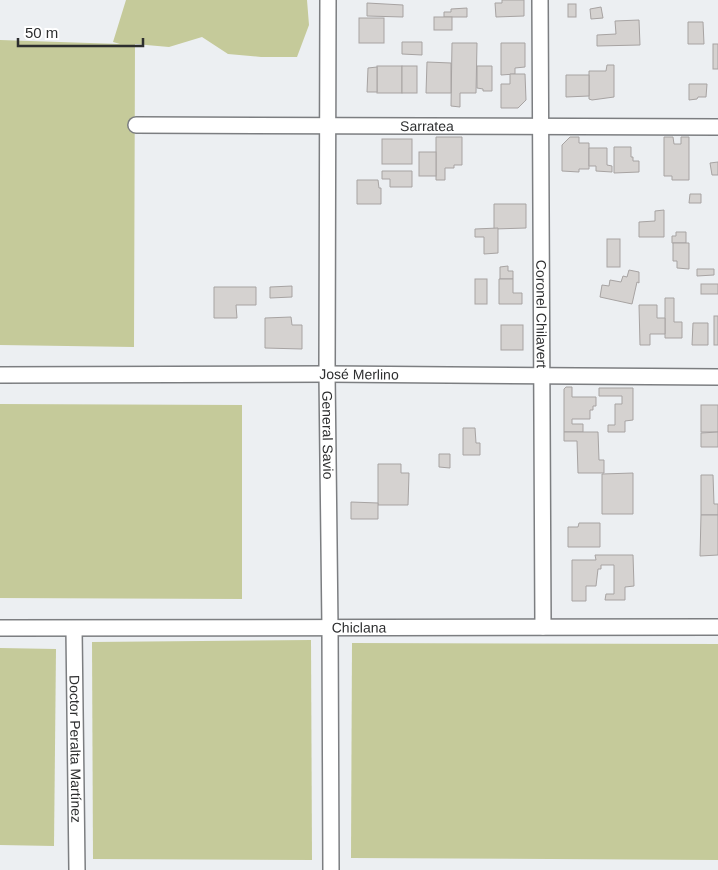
<svg xmlns="http://www.w3.org/2000/svg" width="718" height="870" font-family="Helvetica,sans-serif">
<rect width="100%" height="100%" fill="#eceff2"/>
<g fill="#c5ca9a">
<polygon points="126,0 307,0 309,25 297,57 261,57 228,54 202,37 169,47 135,44 134,347 0,345 0,40 120,44 113,42"/>
<polygon points="0,404 242,405 242,599 0,598"/>
<polygon points="311,640 312,860 93,859 92,642"/>
<polygon points="352,643 718,644 718,860 351,858"/>
<polygon points="0,648 56,649 54,846 0,845"/>
</g>
<g fill="#d5d2d0" stroke="#a7a3a2">
<polygon points="502,0 524,0 524,16 496,17 495,3 502,3"/>
<polygon points="367,3 403,5 403,17 367,16"/>
<rect x="568" y="4" width="8" height="13"/>
<polygon points="601,7 603,18 591,19 590,9"/>
<polygon points="467,8 467,17 444,17 444,12 451,12 451,9"/>
<rect x="434" y="17" width="18" height="13"/>
<rect x="359" y="18" width="25" height="25"/>
<polygon points="639,20 640,45 597,46 597,35 616,34 615,21"/>
<polygon points="688,22 703,22 704,44 688,44"/>
<polygon points="402,42 422,42 422,55 402,54"/>
<polygon points="452,43 477,43 476,93 460,93 460,107 451,106"/>
<polygon points="501,43 525,43 525,67 515,68 515,74 501,75"/>
<rect x="713" y="44" width="5" height="25"/>
<polygon points="427,62 451,63 451,93 426,93"/>
<polygon points="607,65 614,65 614,97 592,100 589,99 589,71 606,71"/>
<rect x="377" y="66" width="25" height="27"/>
<rect x="402" y="66" width="15" height="27"/>
<polygon points="477,66 492,66 492,91 483,91 483,89 477,88"/>
<polygon points="377,67 377,92 367,92 368,68"/>
<polygon points="510,74 525,74 526,100 518,108 501,108 501,84 510,84"/>
<polygon points="566,75 589,75 589,96 566,97"/>
<polygon points="689,84 707,84 706,97 698,97 697,99 689,100"/>
<polygon points="436,137 462,137 462,165 454,165 454,168 445,168 445,180 436,180"/>
<polygon points="570,137 579,137 579,143 589,143 589,169 579,169 579,172 562,171 562,145"/>
<polygon points="664,137 673,137 674,144 681,144 681,137 689,137 689,180 672,180 672,176 664,176"/>
<rect x="382" y="139" width="30" height="25"/>
<polygon points="614,147 631,147 631,157 633,157 633,161 639,161 639,172 614,173"/>
<polygon points="589,148 607,148 607,165 612,166 612,172 596,171 596,166 589,166"/>
<rect x="419" y="152" width="17" height="24"/>
<polygon points="718,162 718,175 712,175 710,163"/>
<polygon points="382,171 412,171 412,187 390,187 390,179 382,179"/>
<polygon points="357,180 378,180 379,188 381,188 381,204 357,204"/>
<polygon points="690,194 701,194 701,203 689,203"/>
<polygon points="494,204 526,204 526,228 494,229"/>
<polygon points="664,210 664,237 639,237 639,222 655,221 655,211"/>
<polygon points="498,228 498,253 484,254 484,237 475,237 475,229"/>
<polygon points="676,232 686,232 686,243 672,243 672,236 676,236"/>
<rect x="607" y="239" width="13" height="28"/>
<polygon points="673,243 689,243 689,269 677,268 677,261 673,261"/>
<polygon points="508,266 508,271 513,271 513,279 500,279 500,267"/>
<polygon points="697,269 714,269 714,275 697,276"/>
<polygon points="629,270 639,272 639,283 637,282 632,304 600,297 602,285 609,286 610,280 621,282 623,276 627,277"/>
<rect x="475" y="279" width="12" height="25"/>
<polygon points="499,279 513,279 513,293 522,293 522,304 499,304"/>
<rect x="701" y="284" width="17" height="10"/>
<polygon points="292,286 292,297 270,298 270,287"/>
<polygon points="214,287 256,287 256,305 236,305 237,318 214,318"/>
<polygon points="665,298 674,298 674,322 682,322 682,338 665,338"/>
<polygon points="639,305 657,305 657,318 665,318 665,334 650,334 650,345 640,345"/>
<rect x="714" y="316" width="4" height="29"/>
<polygon points="291,317 292,325 302,325 302,349 265,348 265,318"/>
<polygon points="693,323 708,323 708,345 692,345"/>
<rect x="501" y="325" width="22" height="25"/>
<polygon points="566,387 572,387 572,397 596,397 596,406 593,406 593,410 590,410 590,419 572,419 572,424 583,424 583,432 564,432 564,389"/>
<polygon points="599,388 633,388 633,420 625,421 625,432 608,432 608,425 615,425 615,404 622,404 622,396 599,396"/>
<rect x="701" y="405" width="17" height="27"/>
<polygon points="463,428 475,428 476,443 480,443 480,455 463,455"/>
<polygon points="564,432 598,432 599,460 604,460 604,473 578,473 577,441 564,441"/>
<polygon points="718,432 718,447 701,447 701,433"/>
<polygon points="439,454 450,454 450,468 439,467"/>
<polygon points="378,464 401,464 401,473 409,473 408,505 378,505"/>
<polygon points="633,473 633,514 602,514 602,474"/>
<polygon points="701,475 713,475 714,504 718,504 718,515 701,515"/>
<polygon points="351,502 378,503 378,519 351,519"/>
<polygon points="701,515 718,515 718,555 700,556"/>
<polygon points="579,523 600,523 600,547 568,547 568,527 578,527"/>
<polygon points="595,555 633,555 634,586 625,587 625,600 605,600 606,594 614,594 614,565 601,565 601,569 598,569 596,586 586,586 586,601 572,601 572,560 596,560"/>
</g>
<g fill="none" stroke-linecap="round" stroke-linejoin="round">
<g stroke="#7c7e81" stroke-width="18">
<g id="street">
<path id="s1" d="M328 0 327 374 330 628 331 870"/>
<path id="s2" d="M540 0 543 627"/>
<path id="s3" d="M136 125 718 127"/>
<path id="s4" d="M0 375 327 374 718 377"/>
<path id="s5" d="M0 628 718 627"/>
<path id="s6" d="M74 629 77 870"/>
</g>
</g>
<use href="#street" stroke="#fff" stroke-width="15"/>
</g>
<g text-anchor="middle" dominant-baseline="central" stroke-width="4" stroke-linejoin="round" paint-order="stroke">
<g font-size="14" fill="#2d2e2f" stroke="#fff">
<text stroke="none"><textPath href="#s3" startOffset="291">Sarratea</textPath></text>
<text stroke="none"><textPath href="#s2" startOffset="314">Coronel Chilavert</textPath></text>
<text stroke="none"><textPath href="#s4" startOffset="359">José Merlino</textPath></text>
<text stroke="none"><textPath href="#s1" startOffset="435">General Savio</textPath></text>
<text stroke="none"><textPath href="#s5" startOffset="359">Chiclana</textPath></text>
<text stroke="none"><textPath href="#s6" startOffset="120">Doctor Peralta Martínez</textPath></text>
</g>
</g>
<path d="M18 38v8h125v-8" fill="none" stroke="#2d2e2f" stroke-width="2.5"/>
<text x="25" y="38" font-size="15" fill="#2d2e2f" stroke="#ffffff" stroke-width="4" paint-order="stroke">50 m</text>
</svg>
